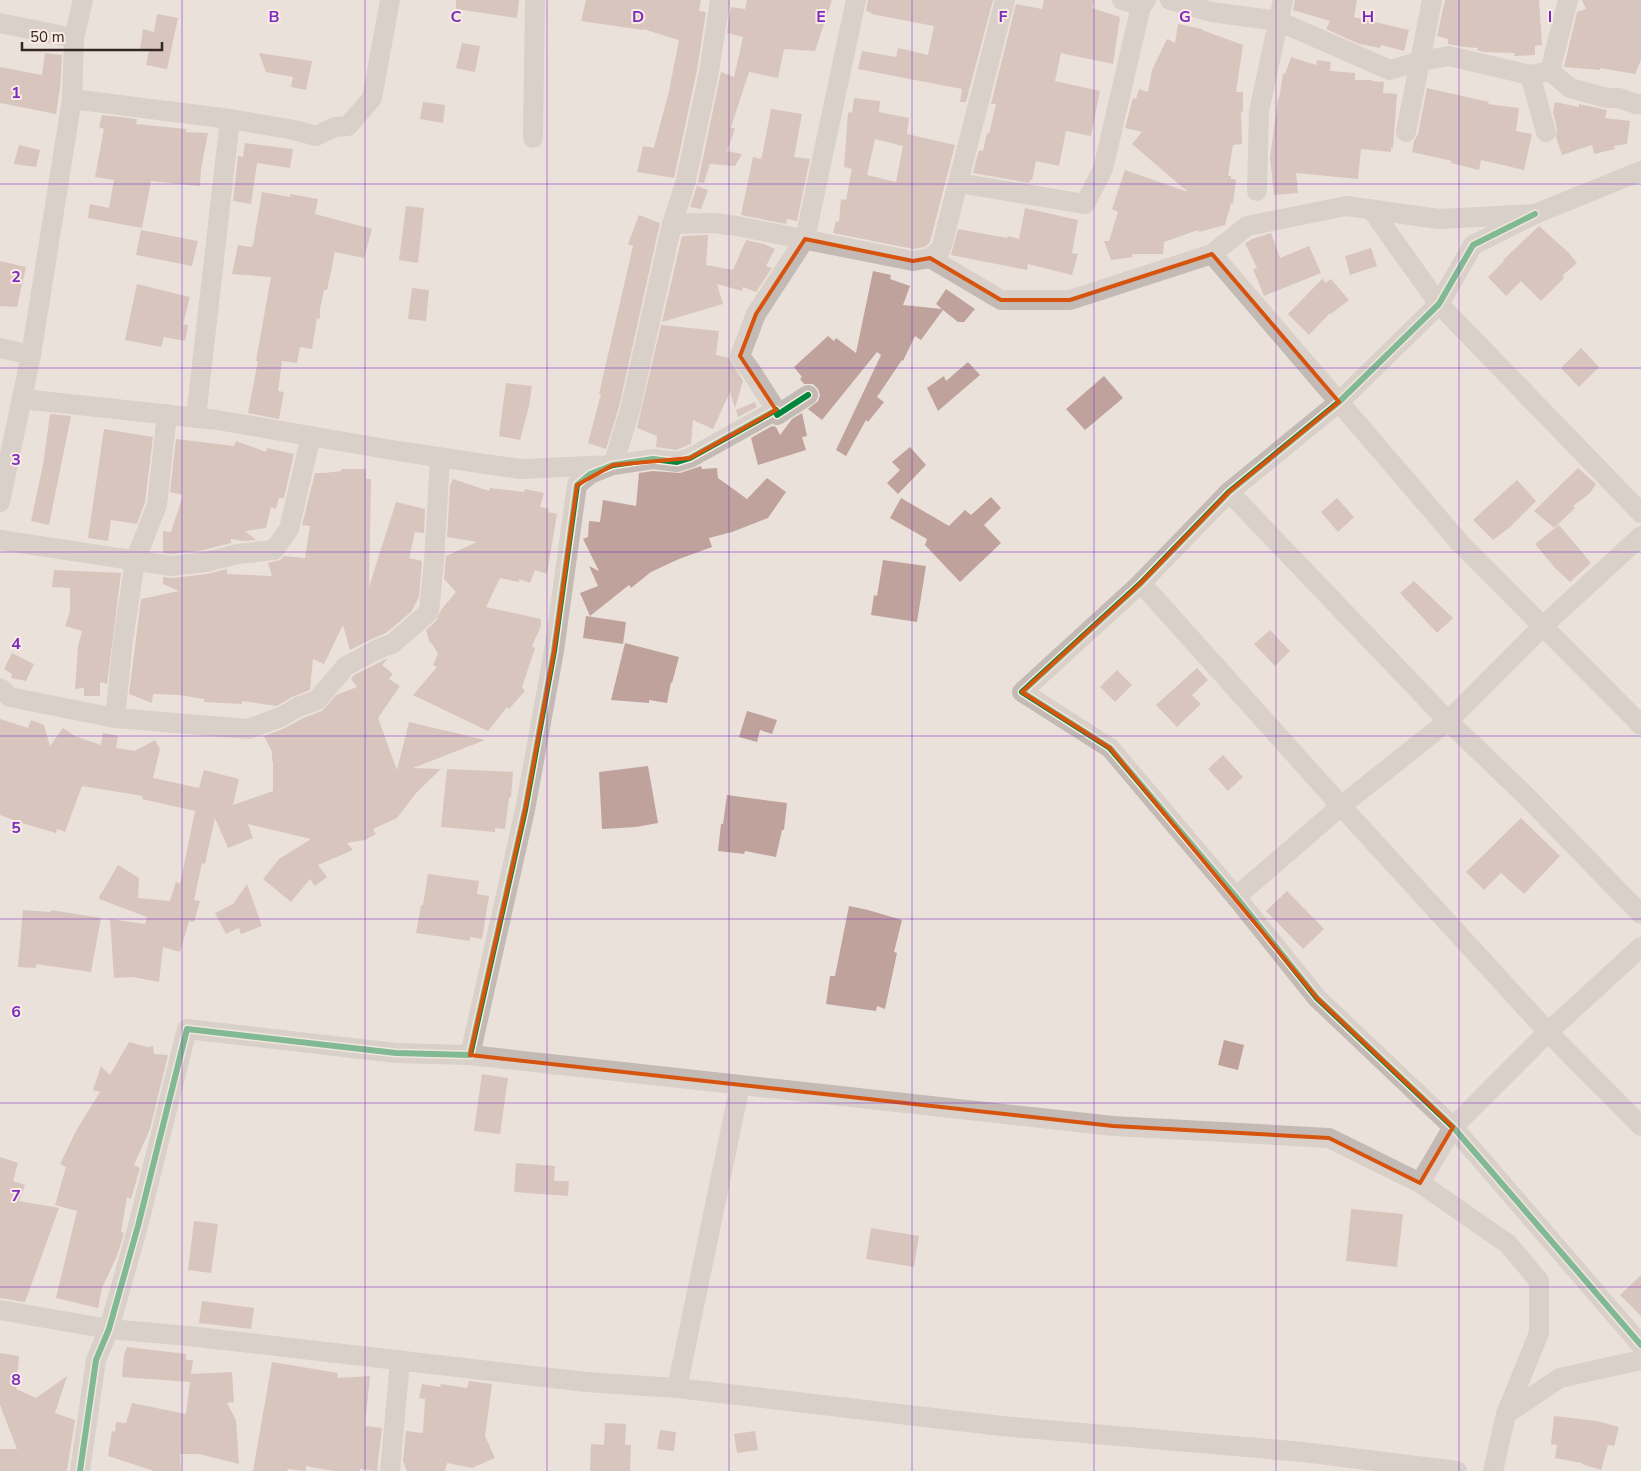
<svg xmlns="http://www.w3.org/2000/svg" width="1641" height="1471" font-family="'Nunito Sans',sans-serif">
<rect width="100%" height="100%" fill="#ebe1db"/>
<g fill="#c0a29c" fill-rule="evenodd">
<polygon points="456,0 519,0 517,18 456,9"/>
<polygon points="586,0 701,0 699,11 706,12 697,70 674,178 637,172 643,146 654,148 669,91 679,40 643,29 643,30 581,21"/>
<polygon points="747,0 832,0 815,51 784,49 778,78 749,72 731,127 735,129 727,151 742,154 735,166 710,164 704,183 698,182 721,72 734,77 743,37 727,33 731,7 745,9"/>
<polygon points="868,0 993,0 966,102 960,102 962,89 858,69 862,51 896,57 898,48 928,55 934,26 871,14 872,13 866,11"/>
<polygon points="1044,0 1094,0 1092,8 1120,17 1113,64 1061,53 1055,81 1100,91 1091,136 1066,131 1059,166 1036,161 1032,180 1030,180 1029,183 973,173 979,150 983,151 987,133 989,134 996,104 991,104 1016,4 1042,9"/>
<polygon points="1295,0 1357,0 1354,17 1409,30 1404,51 1381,45 1380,48 1359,44 1326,29 1330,21 1293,10"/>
<polygon points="1445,0 1539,0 1542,45 1535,46 1535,55 1514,56 1515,53 1483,52 1477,50 1478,48 1465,47 1448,44 1448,39 1437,36"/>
<polygon points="1582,0 1641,0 1641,60 1635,74 1600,68 1600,70 1564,67 1577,12 1586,9"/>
<polygon points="157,14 178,18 167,69 146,65 149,51 140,50 143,29 154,32"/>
<polygon points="1178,24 1202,29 1202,30 1243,45 1236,92 1243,92 1243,112 1241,111 1242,144 1233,145 1228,176 1231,176 1231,179 1236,179 1233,204 1231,203 1225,225 1199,232 1198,230 1164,242 1163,254 1132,254 1133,257 1111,260 1104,241 1109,241 1118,212 1112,209 1125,170 1188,192 1132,144 1142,132 1125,128 1133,98 1136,99 1139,89 1148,92 1152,70 1167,39 1175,43"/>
<polygon points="462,43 480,46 475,72 456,68"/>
<polygon points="45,53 62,55 60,88 56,114 0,103 0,67 42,75"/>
<polygon points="259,53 312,61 306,90 291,87 293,77 266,72"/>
<polygon points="1291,57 1316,65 1317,60 1331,62 1330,71 1355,73 1355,80 1372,80 1372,81 1384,82 1383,93 1397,94 1393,148 1391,147 1391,152 1361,149 1358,179 1296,173 1298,193 1274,195 1270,158 1278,98 1279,99 1283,74 1285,74"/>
<polygon points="1427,88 1489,102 1488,104 1519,108 1516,131 1532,134 1524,170 1481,160 1479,170 1451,163 1452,161 1412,152 1414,141 1418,134"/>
<path d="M854 98 880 101 879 112 909 118 907 134 955 145 930 242 925 247 913 249 833 233 836 221 839 222 841 199 846 200 852 169 844 167 848 112 852 113ZM875 139 903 146 896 182 867 175Z"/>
<polygon points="423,102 445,105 443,123 420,119"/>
<polygon points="1555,102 1579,107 1579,104 1607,110 1605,118 1630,121 1627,144 1614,146 1615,149 1594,154 1592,145 1562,155 1556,137 1557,129 1553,112"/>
<polygon points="771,109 802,114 794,157 810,159 797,221 787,219 786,224 741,215 753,157 761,159 763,151"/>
<polygon points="102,115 137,119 136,124 186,129 186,132 208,133 201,169 200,186 151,181 142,228 88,218 90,204 109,208 114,180 95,177 104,129 99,127"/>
<polygon points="245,143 293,149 290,168 257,163 251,204 233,201 238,156 243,157"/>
<polygon points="19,145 40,150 36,167 14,164"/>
<polygon points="697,186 708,190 701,209 690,207"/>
<polygon points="262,192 290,197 290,194 318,199 315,214 372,229 364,258 335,252 327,290 324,290 320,309 320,319 317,318 312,349 300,347 297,363 282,361 278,391 284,392 279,419 248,413 258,361 256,361 271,277 232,274 238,245 251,247 253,245"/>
<polygon points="406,206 424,208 418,263 399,260"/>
<polygon points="1025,208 1078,220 1072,253 1078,254 1072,275 1028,264 1027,270 951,255 958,229 1007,238 1008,236 1019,239"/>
<polygon points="639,215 660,223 619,407 606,449 588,443 601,394 599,394 633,246 628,244"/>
<polygon points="1539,226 1568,252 1577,263 1562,276 1564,278 1541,301 1521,281 1506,296 1488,277 1504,261 1503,260"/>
<polygon points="141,230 198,241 192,266 136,255"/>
<polygon points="1271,233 1280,258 1309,246 1321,273 1264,296 1253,269 1257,268 1245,243 1252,239"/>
<polygon points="708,235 706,265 733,270 746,240 764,244 775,249 766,266 772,268 756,292 743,287 742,291 717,284 723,304 662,322 682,236"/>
<polygon points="1371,248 1377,266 1350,275 1345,256"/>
<polygon points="0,261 26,267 17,307 0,306"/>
<polygon points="873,271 891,275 890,279 910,286 903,305 942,309 936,304 946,289 975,309 964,322 958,322 943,310 921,340 915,336 903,361 902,360 877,397 884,402 868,422 866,420 846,456 836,450 881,355 877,352 822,420 808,409 818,401 820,395 818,389 813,384 804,384 800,379 802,377 794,367 828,336 834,341 836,338 856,353"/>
<polygon points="1323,278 1325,283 1331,279 1349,300 1331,314 1330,313 1309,335 1288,314"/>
<polygon points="137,284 190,297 183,324 188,325 185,341 164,337 161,347 125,340"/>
<polygon points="412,288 429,290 426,321 408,319"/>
<polygon points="661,325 719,331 716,355 729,358 743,381 735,408 730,392 713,429 693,420 691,444 676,450 656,447 657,436 637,428"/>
<polygon points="1581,348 1599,367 1579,387 1561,368"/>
<polygon points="968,362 980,375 938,411 927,388 944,376 946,381"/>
<polygon points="1104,376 1123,398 1085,430 1066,409"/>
<polygon points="506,383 532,386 529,406 520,440 499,436"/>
<polygon points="755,402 757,407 738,417 736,410"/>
<polygon points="802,413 807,436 802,437 806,450 758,465 751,438 772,426 776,427 780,435 792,419"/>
<polygon points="50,414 71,416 49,525 31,521 43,465"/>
<polygon points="104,429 153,437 145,502 137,524 111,520 108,541 88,538"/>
<polygon points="176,439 234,446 236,441 266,452 267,448 294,454 284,498 279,498 276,509 271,507 266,528 245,531 256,540 243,541 231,539 231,543 204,550 171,554 163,553 163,531 171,532 183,495 170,492"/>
<polygon points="910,447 926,465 898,494 887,483 900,470 892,462"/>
<polygon points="701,466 702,469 717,468 718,478 747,499 767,478 786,492 768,518 732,532 709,538 712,547 679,559 651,572 631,588 629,585 590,616 580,593 598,586 589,566 599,571 583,539 588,537 589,521 600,522 603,500 636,506 639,473 653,471 680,473"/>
<polygon points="1578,468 1596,484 1590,493 1573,506 1575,508 1554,528 1534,511"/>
<polygon points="341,469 366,469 366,479 371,479 369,587 396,502 425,509 424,533 415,532 409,558 422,561 419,597 411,612 386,633 374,638 350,650 343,625 324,664 313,659 310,690 292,697 277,706 242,701 242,704 204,702 204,699 179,695 153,694 152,703 129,694 141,599 179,591 163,584 163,577 172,578 207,574 227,569 227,574 272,576 268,563 280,560 284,556 305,558 310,526 302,525 315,473 324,473 341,471"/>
<polygon points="453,479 489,491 490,488 524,492 525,489 544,493 540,507 549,509 548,512 557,514 547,574 535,570 530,583 519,579 519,582 500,578 486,607 541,619 541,626 532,646 535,648 522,687 525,691 509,709 507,707 488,731 413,695 437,667 433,665 438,654 431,642 430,644 426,630 437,620 441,610 456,592 444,579 446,556 477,542 447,537 450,486"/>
<polygon points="1517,480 1536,501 1509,528 1493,540 1473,520"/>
<polygon points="991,497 1001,508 984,525 1001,543 960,582 925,545 927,539 890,518 901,498 949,526 965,510 971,515"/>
<polygon points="1337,498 1354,517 1338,532 1321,512"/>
<polygon points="1559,525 1591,563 1570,582 1555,568 1535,544"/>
<polygon points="883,560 926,566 917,622 871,615 874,595 877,596"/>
<polygon points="54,570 121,573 107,684 100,682 100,696 84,696 84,688 75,689 78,646 82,631 65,626 70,611 70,588 52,587"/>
<polygon points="1414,581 1453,618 1437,633 1400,593"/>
<polygon points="586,616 626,622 623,644 583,638"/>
<polygon points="1270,630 1290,651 1275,666 1254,644"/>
<polygon points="625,643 679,657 672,683 671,682 667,703 649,700 649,703 611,700"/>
<polygon points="12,653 34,664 26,681 11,678 12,674 4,669"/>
<polygon points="388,658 382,665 393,674 389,679 400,686 378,718 397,770 409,722 485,740 413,768 441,769 417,792 397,818 373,829 376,834 365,840 347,843 353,850 318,865 327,877 315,886 310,879 291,902 263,879 279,859 311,839 248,824 253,838 228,848 215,818 205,864 202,863 194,900 200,901 194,922 189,921 180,952 163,947 159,982 133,977 114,978 110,919 145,924 147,917 99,899 100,894 101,894 118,865 139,878 138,898 170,901 176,882 180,884 195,811 142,799 143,796 82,786 65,832 57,829 56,833 25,824 0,815 0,719 28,728 31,720 44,725 50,746 63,728 75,736 101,745 103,733 118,736 116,748 135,751 155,740 160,749 153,778 199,788 204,770 239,779 233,805 273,791 273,761 272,761 272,752 264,736 285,728 303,718 322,711 336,695 357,687 351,679 354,675"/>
<polygon points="1197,668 1208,680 1192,695 1201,704 1177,727 1156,705"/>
<polygon points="1117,670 1132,685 1115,702 1100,687"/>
<polygon points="747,711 777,720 772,734 760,730 757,742 739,737"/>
<polygon points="1223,755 1243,777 1228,791 1208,769"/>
<polygon points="648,766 658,823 636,827 602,829 599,772"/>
<polygon points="447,769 513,772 511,797 509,798 505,829 495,828 495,832 441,827"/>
<polygon points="727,795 787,803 784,830 782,830 776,857 745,851 744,854 718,851 721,824 723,824"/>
<polygon points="1521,818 1560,856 1524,894 1501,873 1484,890 1466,872"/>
<polygon points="428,874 479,881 477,894 489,896 482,939 470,937 470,941 416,933 421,905 423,905"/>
<polygon points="247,884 262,926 241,934 239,928 226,934 215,913 233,904"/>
<polygon points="1287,891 1324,929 1303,949 1266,911"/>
<polygon points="849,906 868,910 902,920 894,952 897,953 885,1009 877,1006 876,1011 826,1004 830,976 835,976"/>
<polygon points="23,910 51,912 51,910 101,918 91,972 36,964 36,968 18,967"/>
<polygon points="1224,1040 1244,1045 1238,1070 1218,1065"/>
<polygon points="129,1042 147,1047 153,1046 154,1054 168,1055 150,1129 134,1165 140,1168 131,1199 127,1197 121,1232 124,1233 117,1256 102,1288 98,1308 56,1298 77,1211 55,1205 66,1167 60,1164 76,1131 100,1092 93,1090 101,1066 110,1075"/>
<polygon points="482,1074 508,1078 500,1134 474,1131"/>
<polygon points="0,1157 18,1163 13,1181 25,1185 19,1201 59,1208 25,1302 0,1298"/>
<polygon points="516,1163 555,1166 554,1181 569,1181 568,1196 514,1192"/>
<polygon points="1351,1209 1403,1214 1397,1267 1346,1261"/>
<polygon points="194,1221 218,1224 211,1273 188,1270"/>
<polygon points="871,1228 919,1236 914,1267 866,1259"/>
<polygon points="1641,1275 1641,1316 1620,1295"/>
<polygon points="202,1301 254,1308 251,1329 199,1323"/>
<polygon points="127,1347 186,1354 186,1360 193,1360 191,1374 232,1372 234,1402 227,1403 236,1420 239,1464 199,1454 180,1454 181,1471 154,1471 108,1456 112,1431 115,1432 116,1422 126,1423 132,1403 186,1414 190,1382 122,1377 124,1355"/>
<polygon points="0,1353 19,1356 16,1389 36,1398 67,1376 55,1413 75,1420 67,1471 0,1471 0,1449 17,1449 0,1405"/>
<polygon points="272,1362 338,1373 337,1378 370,1376 365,1426 382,1428 377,1471 360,1469 360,1471 334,1471 306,1466 306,1471 288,1469 287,1471 253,1471"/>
<polygon points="469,1381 492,1384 485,1436 495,1458 472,1468 447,1463 445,1471 407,1471 403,1461 406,1431 423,1433 425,1399 419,1398 422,1384 440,1387 441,1384 467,1388"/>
<polygon points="1554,1416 1597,1421 1619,1427 1614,1446 1608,1445 1601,1470 1582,1464 1582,1463 1555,1458 1557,1445 1551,1444"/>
<polygon points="605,1423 626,1424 625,1445 631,1445 630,1471 590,1471 591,1444 604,1445"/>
<polygon points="660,1430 676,1432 674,1451 657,1449"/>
<polygon points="755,1431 758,1450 737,1453 734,1434"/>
</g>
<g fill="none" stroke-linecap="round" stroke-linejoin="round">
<g stroke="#c3bab5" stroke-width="20">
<polyline points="1122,0 1141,6 1146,0"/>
<polyline points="1170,0 1211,12 1278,21 1390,70 1421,61 1449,56 1530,75 1550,71"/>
<polyline points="1568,0 1550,71 1570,88 1607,98 1619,98 1636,104 1641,104"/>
<polyline points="0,23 74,38"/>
<polyline points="1530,75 1546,132"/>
<polyline points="72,99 230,119 294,130 316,136 335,127 348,126 372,98 390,0"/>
<polyline points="1406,132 1432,0"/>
<polyline points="533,138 535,0"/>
<polyline points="959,183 1085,204 1103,169 1141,6"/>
<polyline points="1257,191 1259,111 1283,0"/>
<polyline points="1371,209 1439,304 1641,513"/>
<polyline points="1535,214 1473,245 1439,304 1339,402 1229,492 1141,583 1022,692 1110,748 1236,897 1317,998 1453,1127 1641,1345"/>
<polyline points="672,224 713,223 737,226 913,261 930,258 941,249 1005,0"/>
<polyline points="1212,254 1460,543 1641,725"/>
<polyline points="930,258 1001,300 1070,300 1212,254 1247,226 1346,206 1439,219 1535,214 1641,171"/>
<polyline points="0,348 31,355"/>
<polyline points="23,399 217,420 398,451 520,469 613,465 630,410 672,224 685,184 709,72 720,0"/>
<polyline points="776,410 751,371 740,356 756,314 805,239 856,0"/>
<polyline points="196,417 230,119"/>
<polyline points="1229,492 1448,721 1524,794 1641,914"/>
<polyline points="0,502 31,355 72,99 74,38 83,0"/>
<polyline points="0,540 171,566 206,562 237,554 274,550 289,529 311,436"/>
<polyline points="1141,583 1341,806 1548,1032 1641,1126"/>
<polyline points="0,688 10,697 115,718 248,729 281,717 298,707 317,700 346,666 380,648 392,644 429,612 434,561 440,458"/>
<polyline points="115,718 123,640 135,561 157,505 167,414"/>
<polyline points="1236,897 1341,806 1448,721 1543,626 1641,536"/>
<polyline points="470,1055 1113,1126 1329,1138 1420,1183 1508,1244 1539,1281 1539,1333 1506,1414"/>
<polyline points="1420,1183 1453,1127 1548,1032 1641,947"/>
<polyline points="0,1310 109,1329 189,1336 586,1382 677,1388 1002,1426 1303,1452 1457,1471"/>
<polyline points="677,1388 740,1085"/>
<polyline points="80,1471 96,1360 109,1329 138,1226 187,1029 396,1053 470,1055 525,810 554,651 577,485 590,474 613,465 653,459 677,462 690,458 776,410 777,415 808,395"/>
<polyline points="390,1471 400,1361"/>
<polyline points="1493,1471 1506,1414 1560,1378 1641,1360"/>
</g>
<g stroke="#f9ebe1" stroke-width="9">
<g id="cycleway">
<polyline points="1535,214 1473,245 1439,304 1339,402 1229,492 1141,583 1022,692 1110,748 1236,897 1317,998 1453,1127 1641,1345"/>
<polyline points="80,1471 96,1360 109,1329 138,1226 187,1029 396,1053 470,1055 525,810 554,651 577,485 590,474 613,465 653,459 677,462 690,458 776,410 777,415 808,395"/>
</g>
</g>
<use href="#cycleway" stroke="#00873e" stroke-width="6"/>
</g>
<path d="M0 0H1641V1471H0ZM805 239 913 261 930 258 1001 300H1070L1212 254 1339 402 1229 492 1141 583 1022 692 1110 748 1317 998 1453 1127 1420 1183 1329 1138 1113 1126 470 1055 525 810 554 651 577 485 613 465 690 458 776 410 740 356 756 314Z" fill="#ebe1db" fill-opacity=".55" fill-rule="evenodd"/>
<path fill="none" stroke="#d6540e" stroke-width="4" stroke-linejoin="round" d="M805 239 913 261 930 258 1001 300H1070L1212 254 1339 402 1229 492 1141 583 1022 692 1110 748 1317 998 1453 1127 1420 1183 1329 1138 1113 1126 470 1055 525 810 554 651 577 485 613 465 690 458 776 410 740 356 756 314Z"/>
<path fill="none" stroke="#7b2cbf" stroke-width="1" stroke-opacity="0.55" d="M182 0V1471M365 0V1471M547 0V1471M729 0V1471M912 0V1471M1094 0V1471M1276 0V1471M1459 0V1471M0 184H1641M0 368H1641M0 552H1641M0 736H1641M0 919H1641M0 1103H1641M0 1287H1641"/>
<g font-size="16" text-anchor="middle" font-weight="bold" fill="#7b2cbf" stroke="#f9ebe1" stroke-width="4" stroke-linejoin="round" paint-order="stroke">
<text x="274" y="22">B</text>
<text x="456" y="22">C</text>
<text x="638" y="22">D</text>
<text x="821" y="22">E</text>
<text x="1003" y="22">F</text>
<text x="1185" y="22">G</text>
<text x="1368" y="22">H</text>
<text x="1550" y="22">I</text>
<text x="16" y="98">1</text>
<text x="16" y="282">2</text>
<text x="16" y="465">3</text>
<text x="16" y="649">4</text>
<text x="16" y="833">5</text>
<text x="16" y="1017">6</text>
<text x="16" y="1201">7</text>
<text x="16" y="1385">8</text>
</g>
<path d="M22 42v8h140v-8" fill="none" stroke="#332724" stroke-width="2.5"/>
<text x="30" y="42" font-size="15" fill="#332724" stroke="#f9ebe1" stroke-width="4" paint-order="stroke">50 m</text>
</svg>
